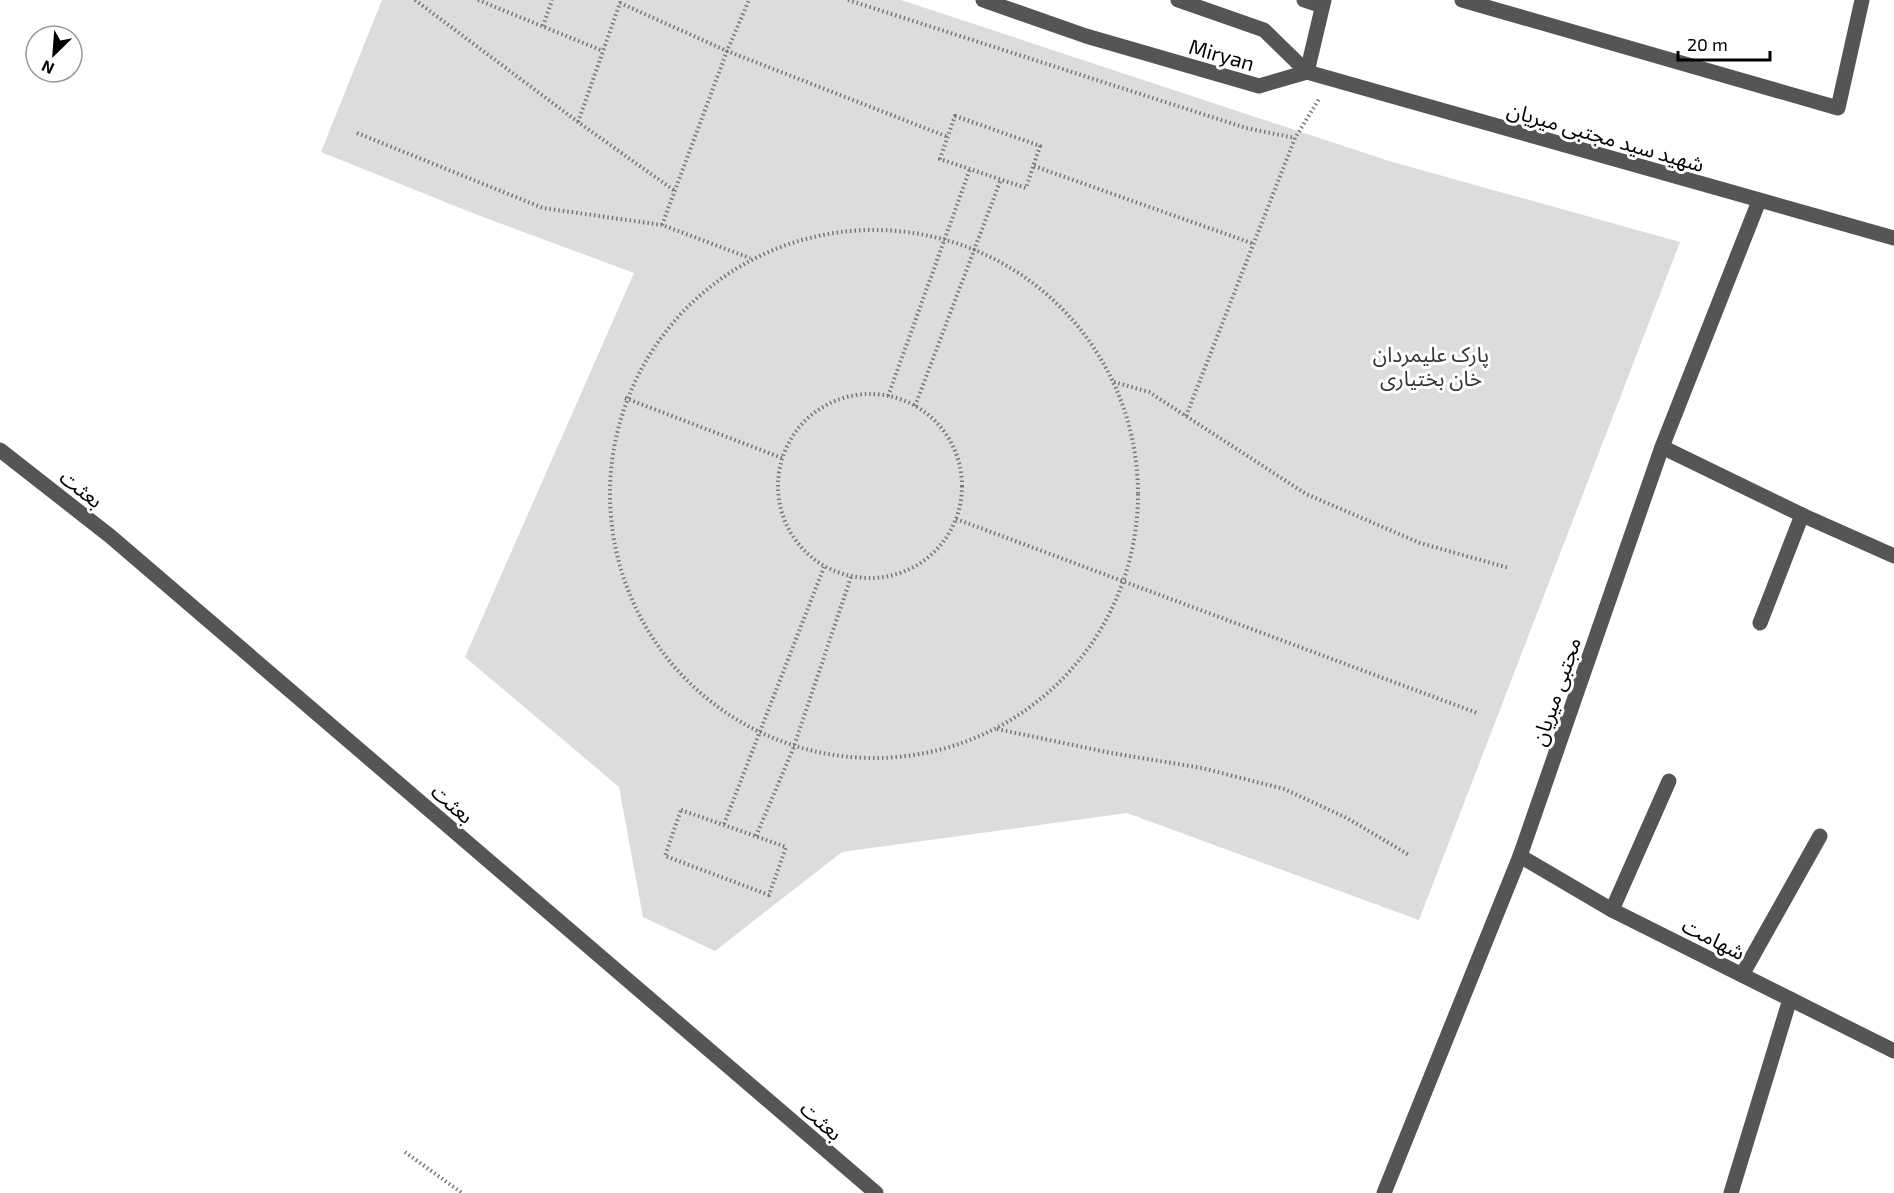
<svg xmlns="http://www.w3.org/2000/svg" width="1894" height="1193" font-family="'Exo 2','Noto Sans Arabic',sans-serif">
<rect width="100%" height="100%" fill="#fff"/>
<polygon fill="#dcdcdc" points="382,0 901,0 1389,161 1680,242 1419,920 1127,813 842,852 715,951 643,917 619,787 465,657 634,273 470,212 321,152"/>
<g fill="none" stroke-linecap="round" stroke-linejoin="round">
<g stroke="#777" stroke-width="4" stroke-dasharray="1.5 3" stroke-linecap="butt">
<polyline points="415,0 578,122 675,191"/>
<polyline points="478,0 603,51"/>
<polyline points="848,0 1246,128 1295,138"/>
<polyline points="543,26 552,0"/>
<polygon points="955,116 1040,146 1026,188 940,159"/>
<polyline points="578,122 620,3 727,51 948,137"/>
<polyline points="357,133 543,208 662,225 750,258"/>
<polyline points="1034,166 1254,244"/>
<polyline points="662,225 727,51 749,0"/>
<circle cx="874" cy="494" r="264"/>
<polyline points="1114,382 1149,392 1306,494 1420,543 1509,568"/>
<circle cx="870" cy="486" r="92"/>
<polyline points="888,396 970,169"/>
<polyline points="625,398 782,458"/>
<polyline points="915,406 1001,179"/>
<polyline points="1186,416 1295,138 1319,99"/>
<polyline points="956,519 1477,713"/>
<polyline points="997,729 1111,753 1202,768 1284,789 1347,818 1409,855"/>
<polygon points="681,810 786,847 769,895 665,856"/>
<polyline points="724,824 824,567"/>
<polyline points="756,836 793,749 851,577"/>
<polyline points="405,1152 462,1193"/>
</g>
<g stroke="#555" stroke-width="15">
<polyline points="983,0 1086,36 1259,86 1307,72"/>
<polyline points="1178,0 1264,30 1307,72 1894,238"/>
<polyline points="1304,0 1322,6"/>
<polyline points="1462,0 1838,108 1862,0"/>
<polyline points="1307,72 1324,0"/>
<polyline points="1662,447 1802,515 1894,556"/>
<polyline points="0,450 110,536 876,1193"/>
<polyline points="1760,623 1802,515"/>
<polyline points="1520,856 1612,910 1894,1051"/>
<polyline points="1612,910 1669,781"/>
<polyline points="1742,975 1820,836"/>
<polyline points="1384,1193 1520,856 1662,447 1759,201"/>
<polyline points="1731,1193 1790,999"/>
</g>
</g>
<g text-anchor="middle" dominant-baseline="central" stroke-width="6" stroke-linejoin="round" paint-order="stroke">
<g font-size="21" fill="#000" stroke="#fff">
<text transform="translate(1222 54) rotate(16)">Miryan</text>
<text transform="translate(1606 136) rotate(16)">شهید سید مجتبی میریان</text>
<text transform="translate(82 488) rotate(38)">بعثت</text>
<text transform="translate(1555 691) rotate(-71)">مجتبی میریان</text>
<text transform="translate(453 803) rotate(41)">بعثت</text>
<text transform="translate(1714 938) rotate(27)">شهامت</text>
<text transform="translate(822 1120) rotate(41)">بعثت</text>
</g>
<g font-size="21" fill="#333" stroke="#fff">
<text x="1431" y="353">پارک علیمردان<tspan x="1431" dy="24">خان بختیاری</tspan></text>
</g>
</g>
<g transform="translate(54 54) rotate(205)"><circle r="28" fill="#ffffff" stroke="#999999" stroke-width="1.5"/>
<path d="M0-4.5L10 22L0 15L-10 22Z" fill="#000000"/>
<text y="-9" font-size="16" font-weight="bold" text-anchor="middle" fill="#000000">N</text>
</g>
<path d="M1678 51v9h92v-9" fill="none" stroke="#000000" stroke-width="3"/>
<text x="1687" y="51" font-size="18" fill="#000000" stroke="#ffffff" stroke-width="4.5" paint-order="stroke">20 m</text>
</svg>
